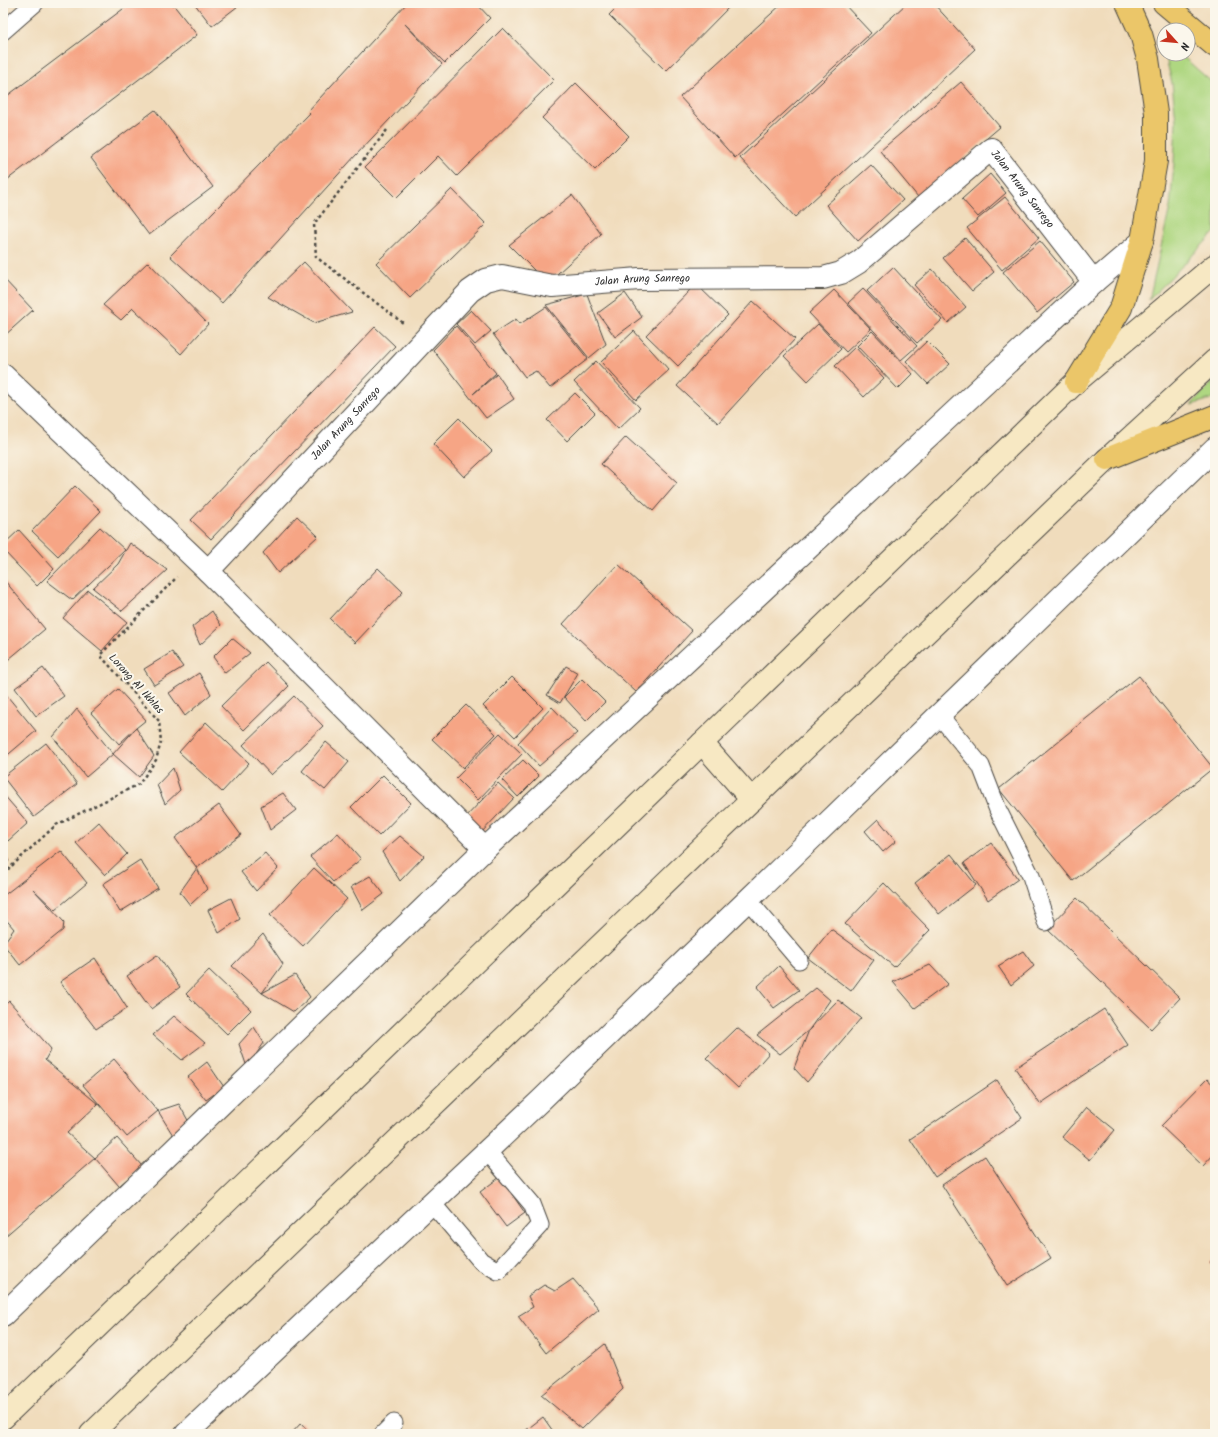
<svg xmlns="http://www.w3.org/2000/svg" width="1218" height="1437" font-family="Kalam,sans-serif">
<rect width="100%" height="100%" fill="#fbf7ec"/>
<filter id="ink" filterUnits="userSpaceOnUse"><feTurbulence type="fractalNoise" baseFrequency=".025" numOctaves="2"/><feDisplacementMap in="SourceGraphic" scale="8" xChannelSelector="R" yChannelSelector="G"/><feConvolveMatrix kernelMatrix="1 2 1 2 8 2 1 2 1" color-interpolation-filters="sRGB"/></filter>
<filter id="wash" filterUnits="userSpaceOnUse"><feTurbulence type="fractalNoise" baseFrequency=".012" numOctaves="4" result="noise"/><feDisplacementMap in="SourceGraphic" scale="16" xChannelSelector="R" yChannelSelector="G"/><feGaussianBlur stdDeviation="0.9" result="paint"/><feColorMatrix in="noise" values="0 0 0 0 0 0 0 0 0 0 0 0 0 0 0 0 0 1.4 0 .05"/><feComposite in="paint" operator="in"/></filter>
<g filter="url(#wash)">
<rect width="100%" height="100%" fill="#f0dcbc"/>
<g fill="#afd781" stroke="#6d8156">
<polygon points="1165,54 1180,54 1215,85 1215,232 1149,300 1170,207 1174,163 1176,121 1172,83"/>
<polygon points="1215,379 1215,398 1191,405"/>
</g>
<g id="blocks">
<g fill="#f6a585">
<polygon points="131,3 172,3 197,35 3,183 3,99"/>
<polygon points="194,3 242,3 212,26"/>
<polygon points="407,3 476,3 490,18 445,63 405,24 442,64 356,155 222,303 170,256 310,113 308,111"/>
<polygon points="621,3 733,3 666,71 609,15"/>
<polygon points="783,3 843,3 871,33 735,158 680,97"/>
<polygon points="907,3 933,3 975,49 795,217 740,158"/>
<polygon points="503,28 554,80 457,176 438,156 396,198 365,167"/>
<polygon points="961,82 1000,127 918,197 880,151"/>
<polygon points="576,83 629,136 595,170 542,118"/>
<polygon points="155,110 213,187 149,235 91,158"/>
<polygon points="871,165 903,200 858,241 826,205"/>
<polygon points="990,174 1006,193 978,217 962,199"/>
<polygon points="452,189 486,224 410,298 376,263"/>
<polygon points="572,195 601,234 547,283 509,245"/>
<polygon points="1005,197 1039,238 1002,270 967,228"/>
<polygon points="965,238 994,272 972,291 943,258"/>
<polygon points="1040,241 1074,282 1037,313 1003,272"/>
<polygon points="148,262 208,324 181,354 133,308 121,320 103,305"/>
<polygon points="304,262 352,312 314,323 268,297"/>
<polygon points="893,267 942,320 917,343 867,291"/>
<polygon points="932,269 966,307 948,323 914,285"/>
<polygon points="3,278 33,310 3,337"/>
<polygon points="696,284 728,315 678,366 646,335"/>
<polygon points="863,289 917,346 901,360 848,303"/>
<polygon points="834,290 871,329 846,352 809,313"/>
<polygon points="625,293 642,317 615,337 598,313"/>
<polygon points="587,294 606,344 589,358 546,305"/>
<polygon points="753,301 795,339 718,423 677,386"/>
<polygon points="546,307 588,359 550,388 536,371 525,377 493,334 516,319 520,324"/>
<polygon points="471,310 491,331 475,345 456,324"/>
<polygon points="818,324 841,349 808,381 784,356"/>
<polygon points="456,326 496,373 473,394 497,374 514,399 486,418 433,350"/>
<polygon points="375,327 395,346 211,539 191,520"/>
<polygon points="634,331 669,370 636,400 601,362"/>
<polygon points="872,331 913,374 898,389 857,346"/>
<polygon points="927,341 950,364 928,384 906,361"/>
<polygon points="855,347 884,378 864,397 835,366"/>
<polygon points="596,361 640,408 618,429 574,382"/>
<polygon points="575,393 595,413 567,441 547,420"/>
<polygon points="459,418 492,451 464,477 433,444"/>
<polygon points="626,437 677,483 653,511 601,464"/>
<polygon points="75,486 101,511 58,556 32,531"/>
<polygon points="297,516 318,536 278,573 263,553"/>
<polygon points="100,527 125,550 72,600 47,581"/>
<polygon points="19,530 54,569 37,586 3,550 3,545"/>
<polygon points="130,543 167,570 122,611 93,588 118,564"/>
<polygon points="618,564 692,631 636,692 563,624"/>
<polygon points="378,568 403,592 355,643 330,619"/>
<polygon points="5,581 45,629 3,664 3,583"/>
<polygon points="88,590 127,622 102,651 63,618"/>
<polygon points="212,611 221,625 200,645 192,627"/>
<polygon points="232,638 250,653 225,673 213,657"/>
<polygon points="172,652 183,667 154,685 144,669"/>
<polygon points="266,662 289,686 244,730 221,706"/>
<polygon points="566,666 578,673 560,703 547,695"/>
<polygon points="43,668 64,696 36,716 15,688"/>
<polygon points="199,673 211,694 185,716 169,693"/>
<polygon points="1139,676 1213,768 1073,881 999,789"/>
<polygon points="512,677 543,708 515,737 483,706"/>
<polygon points="582,679 605,702 586,721 564,697"/>
<polygon points="118,689 146,720 136,728 154,756 139,777 113,754 136,728 119,744 91,713"/>
<polygon points="3,691 36,731 3,759"/>
<polygon points="294,696 323,726 271,775 243,745"/>
<polygon points="466,705 496,734 463,768 432,739"/>
<polygon points="552,707 577,733 539,766 518,743"/>
<polygon points="77,709 113,754 86,777 53,737"/>
<polygon points="206,722 249,763 222,792 179,752"/>
<polygon points="500,733 522,754 478,800 456,778"/>
<polygon points="326,742 349,762 325,790 302,771"/>
<polygon points="46,743 77,784 34,817 3,777"/>
<polygon points="523,760 539,776 518,797 502,780"/>
<polygon points="173,768 180,790 165,804 157,785"/>
<polygon points="383,775 411,803 379,836 351,807"/>
<polygon points="498,783 514,798 480,834 464,819"/>
<polygon points="283,793 296,810 270,830 261,806"/>
<polygon points="3,794 28,823 8,841 3,835"/>
<polygon points="219,805 241,835 197,868 175,838"/>
<polygon points="878,819 896,841 883,852 865,831"/>
<polygon points="99,822 127,854 105,875 76,843"/>
<polygon points="338,833 361,859 333,882 310,857"/>
<polygon points="400,836 424,856 400,881 382,852"/>
<polygon points="991,843 1018,879 988,900 964,863"/>
<polygon points="61,851 87,883 55,910 33,889 64,922 63,930 20,965 3,944 14,929 3,916 3,896"/>
<polygon points="3,853 9,861 3,866"/>
<polygon points="265,853 278,868 256,891 241,872"/>
<polygon points="951,854 976,885 939,914 915,883"/>
<polygon points="140,860 158,888 120,912 103,884"/>
<polygon points="197,868 207,889 190,905 180,892"/>
<polygon points="314,868 347,899 303,946 270,915"/>
<polygon points="370,876 384,894 363,910 351,887"/>
<polygon points="884,883 930,930 894,967 845,924"/>
<polygon points="231,898 240,919 219,933 208,910"/>
<polygon points="1077,898 1180,998 1151,1029 1047,929"/>
<polygon points="831,929 874,960 851,991 808,958"/>
<polygon points="263,934 283,964 262,993 232,966"/>
<polygon points="1023,951 1034,966 1011,985 998,966"/>
<polygon points="157,955 180,987 151,1009 127,976"/>
<polygon points="95,958 127,1008 96,1029 60,982"/>
<polygon points="930,965 948,984 915,1008 893,982"/>
<polygon points="779,966 799,990 774,1008 757,987"/>
<polygon points="209,970 251,1010 227,1034 186,994"/>
<polygon points="295,975 310,997 294,1012 262,993"/>
<polygon points="816,988 830,1000 809,1030 838,1000 861,1018 807,1082 794,1068 809,1030 780,1054 757,1035"/>
<polygon points="9,1001 51,1049 45,1060 98,1104 67,1133 95,1158 3,1238 3,1007"/>
<polygon points="1104,1009 1128,1045 1040,1104 1015,1068"/>
<polygon points="174,1016 205,1043 182,1060 153,1035"/>
<polygon points="254,1027 264,1043 247,1067 239,1044"/>
<polygon points="737,1028 769,1053 738,1088 706,1058"/>
<polygon points="114,1059 158,1111 127,1137 83,1085"/>
<polygon points="207,1062 224,1087 206,1100 188,1077"/>
<polygon points="1207,1079 1215,1086 1215,1153 1203,1166 1161,1126"/>
<polygon points="997,1080 1022,1118 935,1177 910,1139"/>
<polygon points="179,1104 191,1126 176,1140 158,1111"/>
<polygon points="1087,1107 1115,1130 1090,1160 1062,1137"/>
<polygon points="117,1138 142,1166 119,1186 95,1158"/>
<polygon points="985,1156 1051,1258 1007,1286 942,1185"/>
<polygon points="500,1177 525,1213 506,1227 480,1192"/>
<polygon points="1215,1258 1215,1268 1210,1262"/>
<polygon points="573,1279 599,1309 546,1353 518,1316 533,1307 528,1296 544,1285 555,1291"/>
<polygon points="605,1344 623,1389 582,1429 541,1395"/>
<polygon points="543,1417 555,1434 521,1434"/>
<polygon points="301,1423 311,1434 291,1434"/>
</g>
</g>
</g>
<g filter="url(#ink)">
<use href="#blocks" fill-opacity="0" stroke="#494641" stroke-width="1"/>
<g fill="none" stroke-linecap="round" stroke-linejoin="round">
<g stroke="#494641" stroke-width="19">
<g id="service">
<polyline points="3,31 35,3"/>
<polyline points="939,715 981,766 998,810 1031,876 1046,922"/>
<polyline points="748,900 799,960"/>
<polyline points="432,1203 481,1261 498,1271 540,1225 532,1204 487,1151"/>
<polyline points="383,1434 394,1423"/>
</g>
</g>
<g stroke="#494641" stroke-width="24">
<g id="minor">
<polyline points="3,375 208,571 485,849"/>
<path id="s1" d="M208 571 470 291 486 280 502 276 552 286 639 279 823 278 841 273 859 262 991 149 1094 282"/>
<polyline points="3,1315 485,849 1094,282 1142,241"/>
<polyline points="186,1434 540,1101 1215,448"/>
</g>
</g>
<g stroke="#494641" stroke-width="24">
<g id="secondary">
<polyline points="702,743 752,800"/>
<polyline points="3,1418 1076,382 1215,265"/>
<polyline points="91,1434 1107,459 1215,360"/>
</g>
</g>
<g stroke="#494641" stroke-width="24">
<g id="primary">
<polyline points="1164,3 1215,46"/>
<polyline points="1076,382 1121,308 1142,241 1156,161 1156,113 1148,59 1141,34 1127,3"/>
</g>
</g>
<g stroke="#494641" stroke-width="24">
<polyline id="trunk" points="1107,459 1215,416"/>
</g>
<g stroke="#494641" stroke-width="2.5" stroke-dasharray="3 3" stroke-linecap="butt">
<polyline points="387,130 314,224 316,257 403,323"/>
<polyline points="3,874 56,825 139,784 156,760 161,742 159,721 100,655 177,577"/>
</g>
<use href="#service" stroke="#fff" stroke-width="17"/>
<use href="#minor" stroke="#fff" stroke-width="22"/>
<use href="#secondary" stroke="#f7e8c3" stroke-width="22"/>
<use href="#primary" stroke="#ebc669" stroke-width="22"/>
<use href="#trunk" stroke="#ebc669" stroke-width="22"/>
</g>
</g>
<g text-anchor="middle" dominant-baseline="central" stroke-width="4" stroke-linejoin="round" paint-order="stroke">
<g font-size="11" fill="#2b2b2b" stroke="#fbf7ec">
<text stroke="none"><textPath href="#s1" startOffset="1006">Jalan Arung Sanrego</textPath></text>
<text stroke="none"><textPath href="#s1" startOffset="561">Jalan Arung Sanrego</textPath></text>
<text stroke="none"><textPath href="#s1" startOffset="202">Jalan Arung Sanrego</textPath></text>
<text transform="translate(136 684) rotate(48)">Lorong Al Ikhlas</text>
</g>
</g>
<rect width="1218" height="1437" fill="none" stroke="#fbf7ec" stroke-width="16"/>
<g transform="translate(1176 42) rotate(117)"><circle r="19" fill="#fbf7ec" stroke="#a8a59f"/>
<path d="M0-3L7 15L0 10L-7 15Z" fill="#c8321e"/>
<text y="-6" font-size="11" font-weight="bold" text-anchor="middle" fill="#2b2b2b">N</text>
</g>
</svg>
